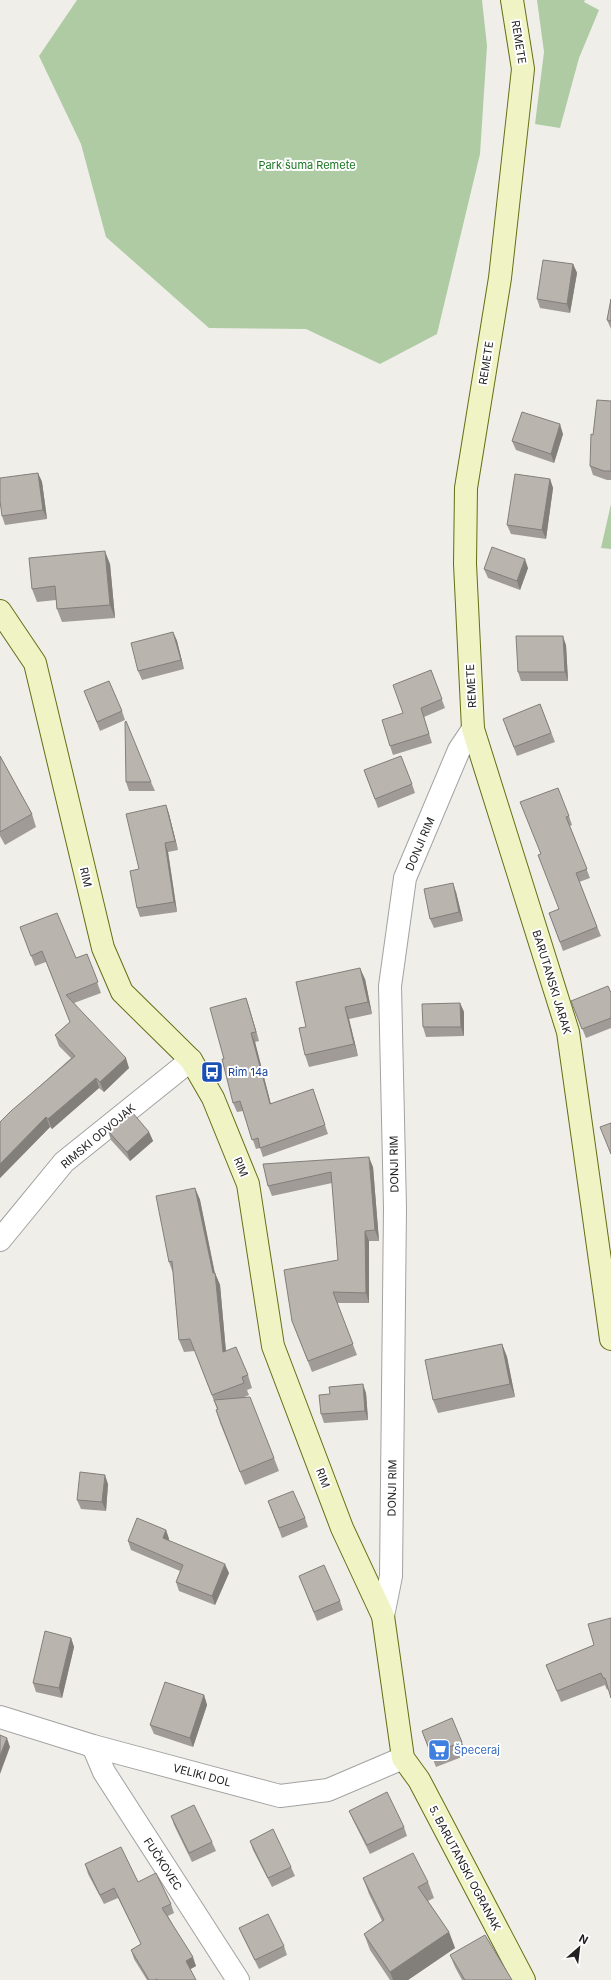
<svg xmlns="http://www.w3.org/2000/svg" width="611" height="1980" font-family="Inter,sans-serif">
<rect width="100%" height="100%" fill="#f0eee9"/>
<g fill="#aecba3">
<polygon points="77,0 482,0 487,46 480,154 437,334 380,364 306,329 209,328 106,237 81,144 39,56"/>
<polygon points="537,0 585,0 584,2 599,10 579,58 560,128 535,124 544,52"/>
<polygon points="611,504 611,549 601,548"/>
</g>
<g fill="none" stroke-linecap="round" stroke-linejoin="round">
<g stroke="#a2a2a2" stroke-width="24">
<g id="street">
<polyline points="0,1240 64,1162 191,1060"/>
<polyline points="383,1616 391,1576 395,1208 390,986 405,878 459,750 473,729"/>
<polyline points="0,1717 93,1746 280,1796 328,1790 403,1758"/>
<polyline points="93,1746 104,1772 238,1980"/>
</g>
</g>
<g stroke="#646f12" stroke-width="24">
<g id="secondary">
<polyline points="512,0 523,69 500,278 466,488 465,564 473,729 568,1032 611,1339"/>
<polyline points="0,611 35,663 103,948 122,992 191,1060 213,1098 248,1184 273,1346 342,1528 383,1616 403,1758 419,1780 524,1980"/>
</g>
</g>
<use href="#street" stroke="#fff" stroke-width="22"/>
<use href="#secondary" stroke="#f0f3c4" stroke-width="22"/>
</g>
<g fill="#a09b96">
<polygon points="573,264 577,273 570,313 540,308 537,299"/>
<polygon points="611,299 611,329 607,320"/>
<polygon points="611,401 611,480 607,480 593,475 590,466 593,435"/>
<polygon points="563,434 554,463 516,450 512,441"/>
<polygon points="38,473 42,482 47,519 5,525 2,516"/>
<polygon points="550,479 553,488 546,539 511,534 507,525"/>
<polygon points="110,564 115,618 62,622 57,609 56,600 37,602 32,589"/>
<polygon points="528,568 520,590 488,578 484,569"/>
<polygon points="173,632 177,641 184,669 142,680 138,671"/>
<polygon points="566,645 568,681 521,681 518,672"/>
<polygon points="431,670 445,708 424,717 432,743 393,755 390,746 403,713"/>
<polygon points="84,691 122,711 125,720 100,731"/>
<polygon points="540,704 555,742 517,756 506,728"/>
<polygon points="0,756 32,814 36,827 5,845 0,836"/>
<polygon points="364,770 412,784 415,793 378,808"/>
<polygon points="126,782 151,782 155,791 129,791"/>
<polygon points="166,805 169,814 178,850 168,852 177,912 140,917 137,908 139,869"/>
<polygon points="524,811 569,816 572,825 570,826 590,878 579,882 601,936 563,951 549,913 559,909 541,854"/>
<polygon points="456,892 463,921 434,928 430,919"/>
<polygon points="20,927 76,958 87,954 101,993 74,1003 129,1068 104,1092 99,1088 52,1129 50,1127 0,1178 0,1122 71,1058 59,1046 55,1035 70,1022 46,962 35,966"/>
<polygon points="365,979 372,1014 349,1019 358,1056 309,1067 305,1055"/>
<polygon points="611,993 611,1028 586,1038 571,1001"/>
<polygon points="246,998 249,1007 259,1041 255,1042 271,1104 313,1089 328,1134 263,1157 260,1148 256,1149 243,1111 237,1112 233,1103 224,1059"/>
<polygon points="460,1003 464,1012 464,1036 426,1037 423,1027"/>
<polygon points="108,1131 149,1132 153,1141 130,1161 111,1140"/>
<polygon points="263,1164 373,1167 379,1241 369,1241 369,1303 337,1303 357,1355 312,1372 292,1321 338,1260 332,1183 272,1196 268,1186"/>
<polygon points="195,1188 200,1200 215,1273 220,1285 226,1351 248,1375 252,1388 247,1390 249,1395 242,1398 274,1458 279,1471 245,1485 220,1423 216,1410 217,1409 195,1351 184,1352 179,1340 173,1273 169,1262"/>
<polygon points="502,1344 507,1357 515,1397 438,1413 433,1400"/>
<polygon points="366,1393 368,1420 324,1423 321,1414"/>
<polygon points="108,1484 106,1511 81,1509 77,1500"/>
<polygon points="268,1501 305,1518 308,1527 282,1538"/>
<polygon points="166,1530 169,1539 169,1541 229,1573 215,1605 179,1591 176,1582 180,1571 131,1550 128,1541"/>
<polygon points="299,1576 340,1601 343,1610 317,1621"/>
<polygon points="611,1618 608,1689 607,1690 605,1685 561,1702 546,1665 594,1645"/>
<polygon points="71,1638 74,1647 62,1698 36,1692 33,1683"/>
<polygon points="204,1695 207,1705 193,1747 154,1734 150,1725"/>
<polygon points="422,1731 462,1742 467,1755 436,1767"/>
<polygon points="349,1811 404,1827 407,1836 370,1854 353,1820"/>
<polygon points="171,1816 212,1842 216,1851 192,1862 174,1825"/>
<polygon points="250,1841 291,1867 295,1876 272,1887 253,1850"/>
<polygon points="85,1864 138,1882 171,1904 174,1913 168,1916 196,1966 190,1969 196,1980 147,1980 134,1959 131,1950 141,1944 118,1898 104,1904 88,1874"/>
<polygon points="363,1878 428,1882 434,1898 428,1901 449,1932 455,1948 408,1980 390,1980 370,1950 364,1934 382,1921 369,1894"/>
<polygon points="239,1928 284,1946 287,1955 259,1969 243,1937"/>
<polygon points="450,1955 512,1980 462,1980 455,1967"/>
</g>
<g fill="#827e7a">
<polygon points="573,264 577,273 570,313 567,304"/>
<polygon points="560,424 563,434 554,463 551,454"/>
<polygon points="38,473 42,482 47,519 43,510"/>
<polygon points="550,479 553,488 546,539 542,530"/>
<polygon points="105,551 110,564 115,618 110,605"/>
<polygon points="525,559 528,568 520,590 517,581"/>
<polygon points="173,632 177,641 184,669 181,660"/>
<polygon points="563,636 566,645 568,681 565,672"/>
<polygon points="166,805 169,814 178,850 175,841"/>
<polygon points="165,843 168,852 177,912 174,902"/>
<polygon points="453,883 456,892 463,921 459,912"/>
<polygon points="360,968 365,979 372,1014 368,1002"/>
<polygon points="246,998 249,1007 259,1041 256,1032"/>
<polygon points="460,1003 464,1012 464,1036 461,1027"/>
<polygon points="345,1007 349,1019 358,1056 354,1044"/>
<polygon points="251,1033 255,1042 273,1113 270,1104"/>
<polygon points="126,1058 129,1068 104,1092 100,1082"/>
<polygon points="96,1078 99,1088 52,1129 48,1119"/>
<polygon points="46,1117 50,1127 0,1178 0,1164"/>
<polygon points="149,1132 153,1141 130,1161 127,1152"/>
<polygon points="369,1157 373,1167 379,1241 375,1230"/>
<polygon points="195,1188 200,1200 216,1280 215,1273 220,1285 227,1364 223,1352 213,1273"/>
<polygon points="365,1231 369,1241 369,1303 366,1293"/>
<polygon points="502,1344 507,1357 515,1397 510,1384"/>
<polygon points="363,1384 366,1393 368,1420 365,1411"/>
<polygon points="105,1475 108,1484 106,1511 102,1502"/>
<polygon points="166,1530 169,1539 166,1547 163,1538"/>
<polygon points="225,1564 229,1573 215,1605 212,1596"/>
<polygon points="71,1638 74,1647 62,1698 59,1688"/>
<polygon points="204,1695 207,1705 193,1747 190,1738"/>
<polygon points="7,1738 10,1747 0,1774 0,1756"/>
<polygon points="449,1932 455,1948 408,1980 393,1980 390,1972"/>
<polygon points="193,1957 196,1966 189,1970 186,1961"/>
</g>
<g fill="#bab4af" stroke="#827e7a">
<polygon points="543,260 573,264 567,304 537,299"/>
<polygon points="611,299 611,321 607,320"/>
<polygon points="597,400 611,401 611,471 604,471 590,466 591,434 593,435"/>
<polygon points="522,412 560,424 551,454 512,441"/>
<polygon points="38,473 43,510 2,516 0,501 0,478"/>
<polygon points="515,474 550,479 542,530 507,525"/>
<polygon points="492,547 525,559 517,581 484,569"/>
<polygon points="105,551 110,605 57,609 55,586 32,589 29,558"/>
<polygon points="173,632 181,660 138,671 131,643"/>
<polygon points="516,636 563,636 565,672 518,672"/>
<polygon points="431,670 442,699 421,708 429,734 390,746 382,720 403,713 393,685"/>
<polygon points="109,681 122,711 97,722 84,691"/>
<polygon points="540,704 551,733 514,747 503,719"/>
<polygon points="126,721 151,782 126,782 125,722"/>
<polygon points="0,756 32,814 0,832"/>
<polygon points="401,756 412,784 375,799 364,770"/>
<polygon points="558,788 569,816 566,817 587,869 576,873 597,927 560,942 549,913 559,909 538,855 541,854 520,802"/>
<polygon points="166,805 175,841 165,843 174,902 137,908 130,871 139,869 126,814"/>
<polygon points="453,883 459,912 430,919 424,889"/>
<polygon points="57,913 76,958 87,954 98,982 66,995 126,1058 100,1082 96,1078 48,1119 46,1117 0,1164 0,1122 11,1111 75,1056 55,1035 70,1022 42,951 31,956 20,927"/>
<polygon points="360,968 368,1002 345,1007 354,1044 305,1055 299,1028 306,1027 296,982"/>
<polygon points="608,986 611,993 611,1018 582,1029 571,1001"/>
<polygon points="246,998 256,1032 251,1033 270,1104 313,1089 325,1125 260,1148 258,1138 252,1140 240,1101 233,1103 222,1059 224,1059 210,1008"/>
<polygon points="460,1003 461,1027 423,1027 422,1004"/>
<polygon points="132,1112 149,1132 127,1152 108,1131"/>
<polygon points="611,1123 611,1154 600,1127"/>
<polygon points="369,1157 375,1230 365,1231 366,1293 333,1292 353,1344 308,1361 292,1321 284,1270 338,1260 331,1172 268,1186 263,1164"/>
<polygon points="195,1188 213,1273 215,1273 223,1352 236,1347 248,1375 242,1377 244,1383 212,1395 190,1339 179,1340 172,1261 169,1262 156,1196"/>
<polygon points="502,1344 510,1384 433,1400 425,1360"/>
<polygon points="363,1384 365,1411 321,1414 319,1395 330,1394 329,1387"/>
<polygon points="250,1397 274,1458 240,1472 216,1410 218,1409 214,1400"/>
<polygon points="80,1472 105,1475 102,1502 77,1500"/>
<polygon points="293,1491 305,1518 279,1528 268,1501"/>
<polygon points="137,1518 166,1530 163,1538 225,1564 212,1596 176,1582 183,1565 128,1541"/>
<polygon points="324,1565 340,1601 314,1612 299,1576"/>
<polygon points="611,1618 611,1698 605,1678 603,1678 601,1673 557,1691 546,1665 594,1645 588,1624"/>
<polygon points="45,1631 71,1638 59,1688 33,1683"/>
<polygon points="165,1682 204,1695 190,1738 150,1725"/>
<polygon points="452,1718 462,1742 431,1754 422,1731"/>
<polygon points="0,1735 7,1738 0,1756"/>
<polygon points="387,1792 404,1827 367,1845 349,1811"/>
<polygon points="194,1805 212,1842 189,1853 171,1816"/>
<polygon points="273,1829 291,1867 268,1878 250,1841"/>
<polygon points="121,1847 138,1882 156,1873 171,1904 162,1908 193,1957 186,1961 196,1980 157,1980 157,1979 155,1980 149,1980 131,1950 141,1944 114,1888 100,1895 85,1864"/>
<polygon points="413,1853 428,1882 418,1887 449,1932 390,1972 364,1934 384,1920 363,1878"/>
<polygon points="268,1914 284,1946 255,1960 239,1928"/>
<polygon points="485,1935 512,1980 465,1980 450,1955"/>
</g>
<defs>
<g id="bus-square" transform="scale(1.15)"><rect x="-9" y="-9" width="18" height="18" rx="4" fill="#1a4fb4" stroke="#fff"/><path d="M-5-6H5V4H4V6H2V4H-2V6H-4V4H-5ZM-3.5-4V0h7V-4ZM-3.5 1.2v1.5H-2V1.2ZM2 1.2v1.5H3.5V1.2Z" fill="#fff"/></g>
<g id="supermarket-square" transform="scale(1.15)"><rect x="-9" y="-9" width="18" height="18" rx="4" fill="#3f7fe0" stroke="#fff"/><path d="M-6-5.5h2.5l.6 2H6L4.5 2H-2.5L-4.4-4H-6ZM-1.5 3.2a1.3 1.3 0 1 0 .1 0ZM3 3.2a1.3 1.3 0 1 0 .1 0Z" fill="#fff"/></g>
</defs>
<g fill-rule="evenodd">
<use href="#bus-square" x="212" y="1072"/>
<use href="#supermarket-square" x="439" y="1750"/>
</g>
<g text-anchor="middle" dominant-baseline="central" stroke-width="4" stroke-linejoin="round" paint-order="stroke">
<g font-size="11" fill="#212121" stroke="#fff">
<text transform="translate(519 42) rotate(81)">REMETE</text>
<text transform="translate(486 363) rotate(-81)">REMETE</text>
<text transform="translate(471 686) rotate(-93)">REMETE</text>
<text transform="translate(420 844) rotate(-67)">DONJI RIM</text>
<text transform="translate(86 877) rotate(77)">RIM</text>
<text transform="translate(552 982) rotate(73)">BARUTANSKI JARAK</text>
<text transform="translate(98 1136) rotate(-40)">RIMSKI ODVOJAK</text>
<text transform="translate(394 1164) rotate(-91)">DONJI RIM</text>
<text transform="translate(241 1167) rotate(67)">RIM</text>
<text transform="translate(323 1478) rotate(69)">RIM</text>
<text transform="translate(392 1488) rotate(-89)">DONJI RIM</text>
<text transform="translate(202 1775) rotate(15)">VELIKI DOL</text>
<text transform="translate(163 1864) rotate(57)">FUČKOVEC</text>
<text transform="translate(465 1868) rotate(62)">5. BARUTANSKI OGRANAK</text>
</g>
<g font-size="11" fill="#197621" stroke="#fff">
<text x="307" y="165">Park šuma Remete</text>
</g>
<g font-size="11" fill="#164399" stroke="#fff" text-anchor="start">
<text x="228" y="1072">Rim 14a</text>
</g>
<g font-size="11" fill="#366cbe" stroke="#fff" text-anchor="start">
<text x="454" y="1750">Špeceraj</text>
</g>
</g>
<g transform="translate(579 1948) rotate(28)" stroke="#ffffff" stroke-width="3" paint-order="stroke">
<path d="M0-3L7 15L0 10L-7 15Z" fill="#212121"/>
<text y="-6" font-size="11" font-weight="bold" text-anchor="middle" fill="#212121">N</text>
</g>
</svg>
